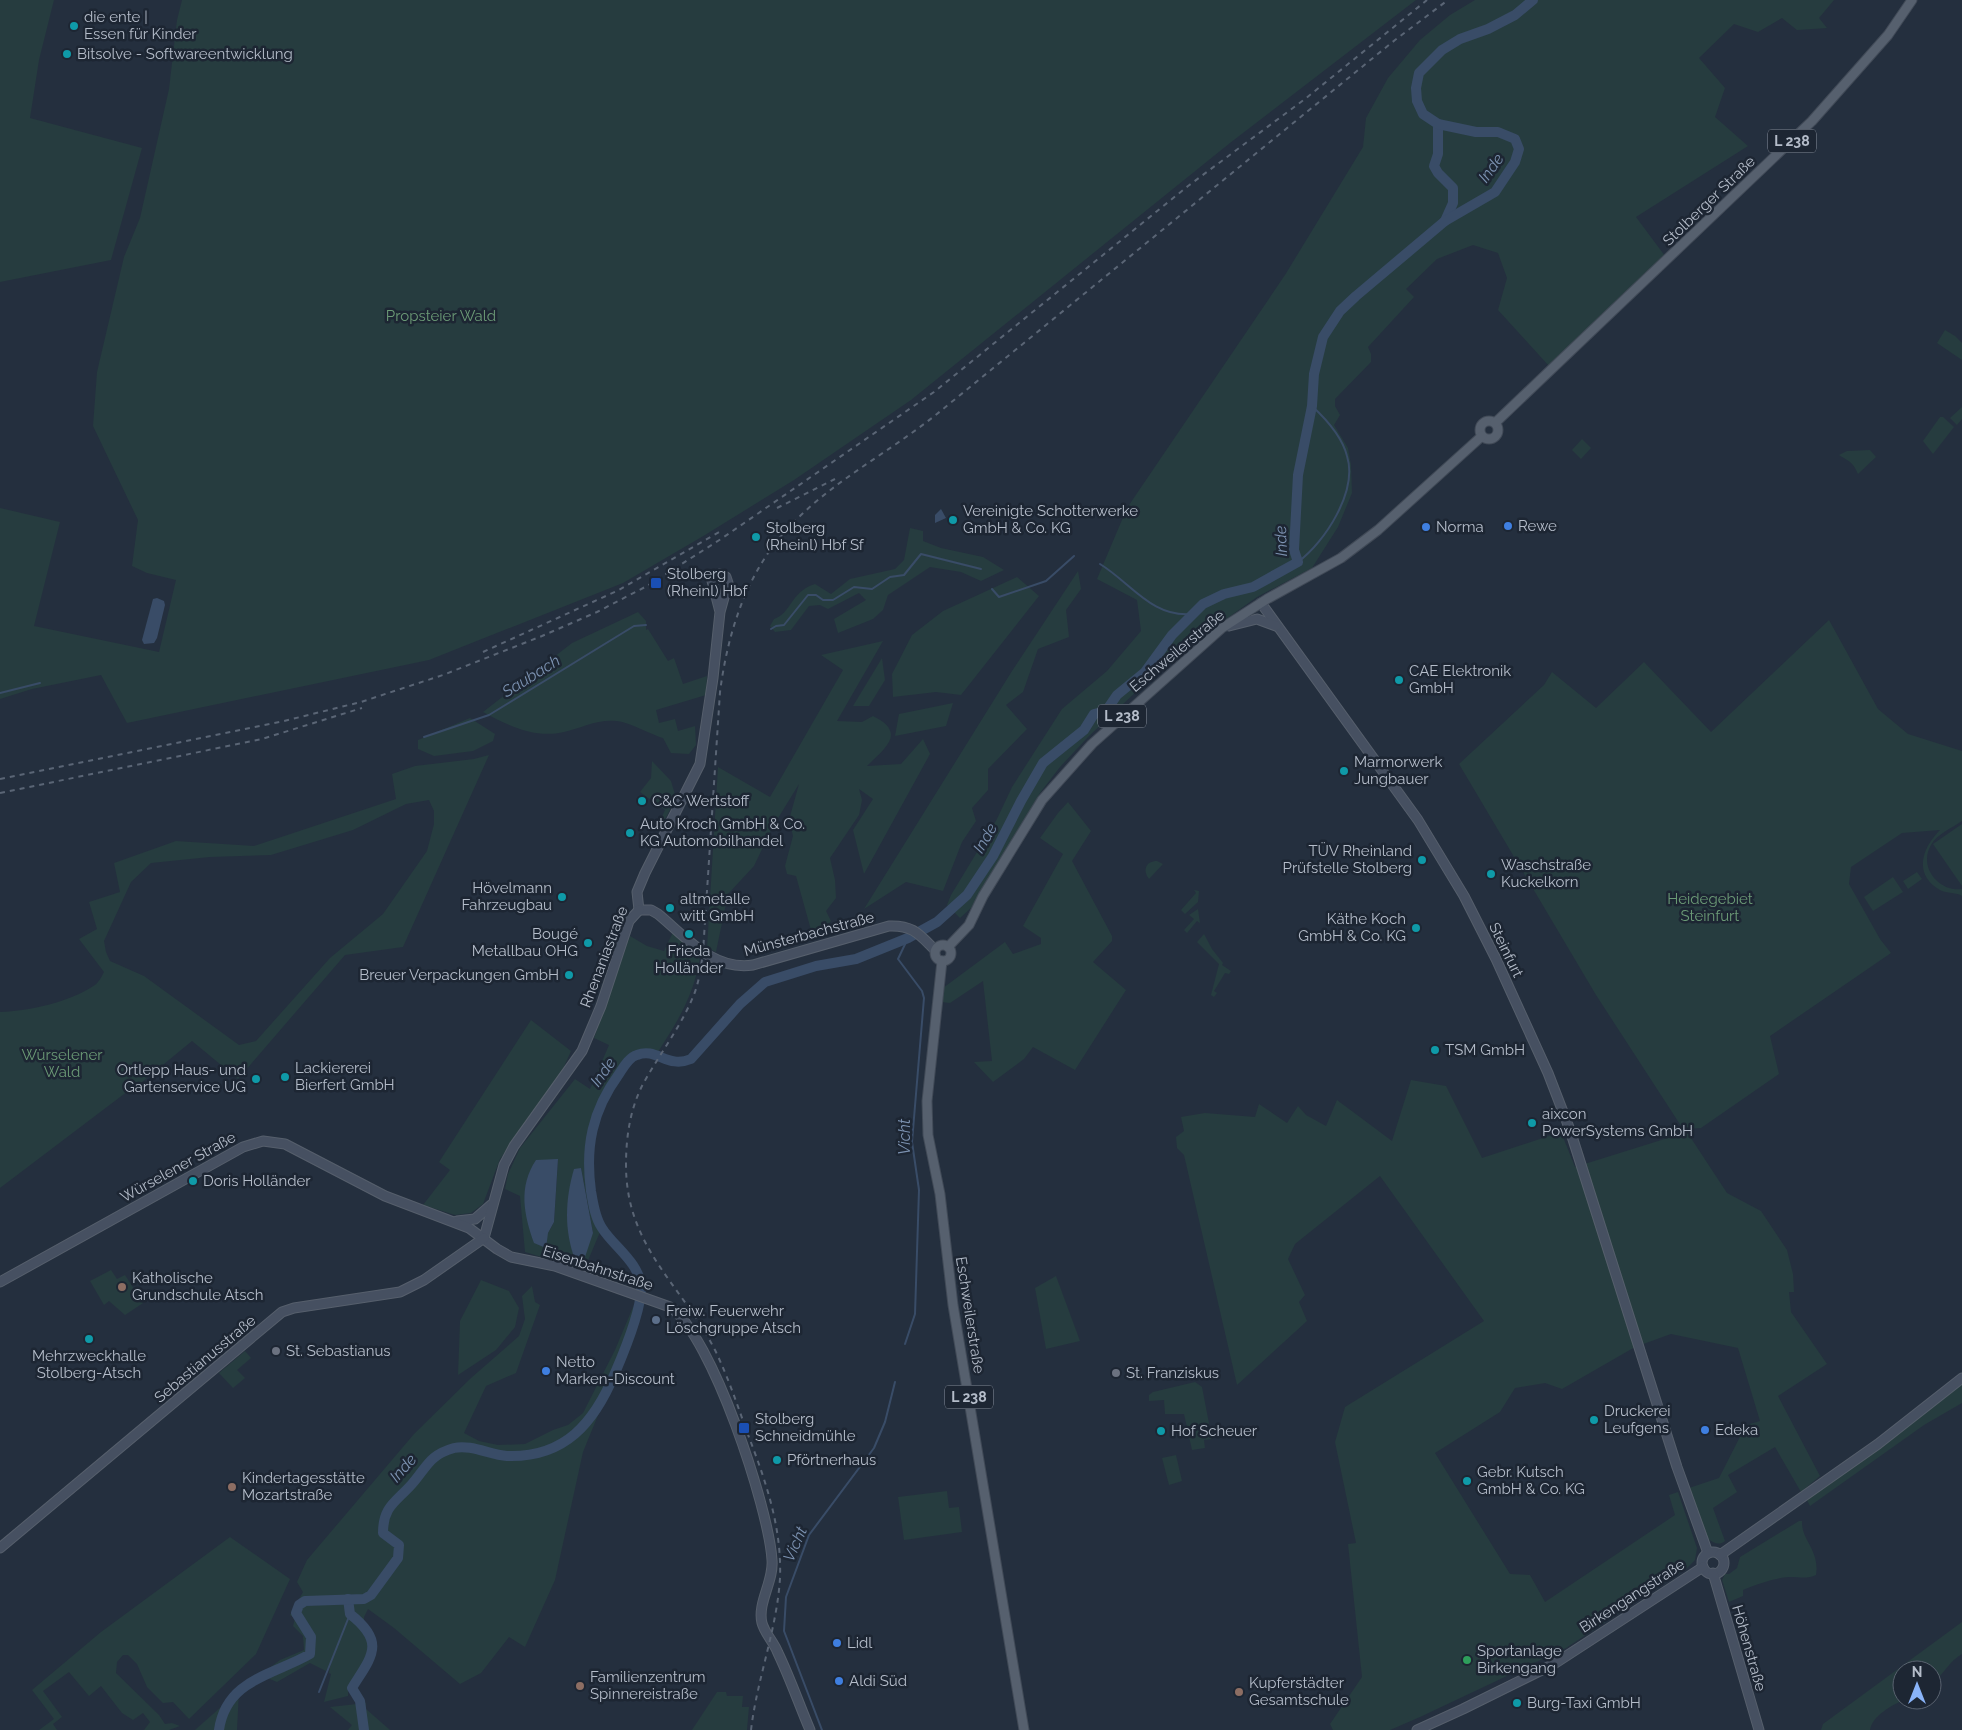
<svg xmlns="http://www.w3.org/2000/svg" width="1962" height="1730" font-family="Raleway,sans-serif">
<rect width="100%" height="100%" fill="#242f3e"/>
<g fill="#263c3f" fill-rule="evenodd">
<polygon points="0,0 54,0 39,60 30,118 142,148 111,260 0,282"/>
<polygon points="182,0 1416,0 1230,143 911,400 794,480 705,535 623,583 429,660 127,723 101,675 32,689 0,699 0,508 60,522 34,626 159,652 176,580 147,573 132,566 138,520 93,426 97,372 124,257 140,218 169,89 177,20"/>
<polygon points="1475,0 1834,0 1819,18 1827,28 1797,30 1782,18 1758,32 1734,24 1699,58 1725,88 1715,117 1748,146 1636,217 1665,256 1549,366 1498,310 1507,278 1498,253 1473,245 1437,259 1406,289 1414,297 1368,347 1371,354 1371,362 1335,399 1335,406 1340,415 1334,425 1348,448 1351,465 1352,493 1338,527 1312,568 1257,597 1173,657 1089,736 1060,767 1040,793 971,908 960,918 947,905 951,895 997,819 1012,787 1062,709 1107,671 1141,631 1137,600 1097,579 1127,508 1285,275 1363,147 1366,118 1388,78 1420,40 1450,15"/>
<polygon points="1945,330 1955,336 1962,343 1962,360 1937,343"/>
<polygon points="1962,407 1962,419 1957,425 1950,418"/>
<polygon points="1940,417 1943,417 1954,427 1933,454 1923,441"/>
<polygon points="1582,439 1591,448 1581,459 1572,450"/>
<path d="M1870 450 1876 457 1858 474C1852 461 1851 463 1839 455L1847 451Z"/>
<path d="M910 528 923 531V541L941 548 983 557 1004 570 981 581 961 572 930 567 888 595 883 610 873 619 838 633 834 619 866 600 859 593 828 609 820 605 809 606 791 630 775 632 770 626 774 619C791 614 791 591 815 584L831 594 850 579 895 569 904 560Z"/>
<polygon points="1078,571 1081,589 1066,610 1069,637 1038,649 1023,692 1006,705 1027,729 988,769 988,790 972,808 976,821 962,842 943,891 906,882 864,909 1012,671"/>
<polygon points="1017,577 1039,596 961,695 936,692 893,697 892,674 912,635 943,611"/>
<path d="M638 612 646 621V630L648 629 668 661 674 658 683 684 707 676 706 695 656 710 659 723 675 719 678 731 695 726 696 745 689 754 671 753 663 738C650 734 629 722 616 721 598 719 581 728 564 732 535 739 507 725 483 712L572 643Z"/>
<path d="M1829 620 1878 709 1908 734 1962 751V821C1952 828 1937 834 1931 845 1918 867 1939 892 1962 889V896C1957 892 1947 894 1940 890 1912 874 1923 847 1940 830L1902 833 1851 867 1849 884 1880 939 1891 953 1770 1036 1779 1074 1701 1128 1683 1129 1596 995 1459 764 1544 685 1552 672 1596 708 1644 662 1711 732Z"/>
<path d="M883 641 837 721 862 722 873 716C908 733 884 749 867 766L901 764 923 739 930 754 864 874 853 830 873 799 859 789 862 800 859 815 830 858 835 880 836 898 826 911 831 921 823 931 811 930 796 876 787 874 785 866 793 836 789 820 799 784 772 828 754 866 728 894 716 952 707 948 718 767 770 797 843 670 821 655Z"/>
<polygon points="882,658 885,680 869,706 853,706"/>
<polygon points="953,703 946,726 895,736 899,714"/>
<polygon points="470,718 495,734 493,741 473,751 434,756 418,749 418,740"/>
<path d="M489 755 403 947 345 955 238 1079 192 1041 136 1087 132 1088 0 1188V1012C30 1011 70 1002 95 985 99 982 102 976 104 972L79 939 97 929 89 902 120 892 114 863 176 841 254 846 396 799 392 774 415 766 474 759ZM429 800 434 811V824L427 851 383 914 330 958 256 1041 239 1045 144 976 110 961 106 952 104 941 131 882 151 863 210 857 271 855 353 830 406 804Z"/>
<polygon points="652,761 671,781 676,798 661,827 658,826 665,810 640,792 651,778"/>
<polygon points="1068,802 1091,831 1072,861 1112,936 1112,941 1093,962 1126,990 1075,1070 1033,1047 1024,1059 993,1082 974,1062 992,1061 983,981 950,1003 941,1002 943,988 1005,942 1013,954 1041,944 1041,938 1023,926 1063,854 1040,838 1058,813"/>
<polygon points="1962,824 1962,886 1933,844"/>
<path d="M1157 861 1163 864 1149 879C1142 870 1146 861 1157 861Z"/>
<polygon points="1917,872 1922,879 1908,889 1903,881"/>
<polygon points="1893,877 1903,892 1873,911 1864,897"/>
<polygon points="1194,890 1199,891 1198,902 1185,914 1181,910 1196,893"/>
<polygon points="1198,909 1200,923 1197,921 1187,933 1184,930 1194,919 1189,915"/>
<path d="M674 930 700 957C694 995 679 1019 658 1052L640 1051 630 1055 606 1085 598 1102 585 1161 590 1199 600 1232 584 1270 525 1252 520 1196 505 1189 508 1174 520 1148 575 1079 590 1089 609 1045 594 1038 630 936 647 946 664 951ZM536 1160H558L554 1222 548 1233ZM581 1168 593 1233 575 1260Z"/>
<polygon points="1204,934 1212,949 1223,963 1222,965 1231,971 1229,974 1225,973 1214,991 1217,993 1214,997 1211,995 1219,964 1197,942"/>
<polygon points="531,1020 571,1051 558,1080 500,1159 483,1204 471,1213 455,1215 423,1205 450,1170 439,1162"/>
<path d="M1411 1080 1446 1086 1482 1158 1561 1132 1575 1167 1687 1132 1727 1193 1761 1211 1787 1250 1793 1274 1794 1292H1789L1791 1312 1827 1364 1778 1396 1820 1476 1801 1492 1775 1447 1728 1475 1737 1492 1713 1508 1725 1541C1719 1546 1714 1543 1708 1539L1689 1488 1719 1478 1746 1425 1760 1421 1738 1348 1671 1334 1635 1347 1562 1389 1545 1383 1515 1388 1500 1412 1435 1453 1510 1574 1530 1575 1545 1602 1675 1515 1669 1495 1678 1492 1697 1548 1695 1560 1687 1568 1566 1648 1420 1717 1390 1730H1333L1330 1724 1362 1677 1348 1544 1356 1543 1335 1442 1345 1407 1484 1321 1380 1176 1295 1244 1288 1259 1305 1295 1299 1302 1307 1321 1237 1385 1184 1155 1177 1148 1176 1137 1184 1131 1181 1117 1205 1113 1255 1117 1259 1104 1287 1123 1298 1106 1306 1115 1326 1126 1337 1100 1392 1141Z"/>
<polygon points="111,1270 117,1279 125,1275 143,1303 125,1315 109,1301 104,1305 90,1281"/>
<polygon points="1056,1276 1080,1341 1046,1349 1035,1288"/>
<polygon points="481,1280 509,1291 519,1308 515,1327 496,1350 458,1375 460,1321"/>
<path d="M532 1286 535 1302 540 1305 516 1373 486 1386 464 1433 479 1441 498 1445 525 1444 553 1430 568 1425 583 1413 615 1350 633 1307 641 1310 583 1452 555 1580 525 1647 509 1637 481 1673 460 1684 394 1628 368 1609 364 1617V1622L362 1624C386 1668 348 1666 348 1696L324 1702 331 1674 329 1673 331 1661 326 1671 310 1663 277 1682 260 1675 280 1660 304 1650 303 1636 293 1626 295 1618 290 1615 303 1592 297 1582 307 1560 414 1434 471 1378 519 1336 525 1319 522 1296Z"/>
<polygon points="245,1351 251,1358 237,1370 245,1378 233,1388 219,1373"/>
<polygon points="1195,1382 1202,1387 1212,1439 1204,1440 1205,1448 1192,1450 1184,1414 1165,1414 1164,1400 1149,1401 1149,1395 1153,1392"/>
<polygon points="1962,1384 1962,1403 1924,1425 1810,1506 1807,1500 1881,1448"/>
<polygon points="1176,1455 1182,1481 1169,1485 1162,1458"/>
<polygon points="947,1491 949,1508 959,1507 962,1532 904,1540 898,1497"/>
<path d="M1799 1521H1802C1801 1540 1820 1550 1816 1575 1808 1579 1800 1577 1789 1577 1775 1578 1757 1584 1743 1590V1596L1729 1602 1722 1580 1725 1574H1729L1737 1568 1740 1557Z"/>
<polygon points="230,1537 290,1579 256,1654 189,1719 173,1702 163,1703 147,1687 137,1664 128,1655 123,1655 117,1662 116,1673 159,1715 165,1724 172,1723 180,1726 169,1730 144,1730 150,1722 143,1713 133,1720 122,1713 101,1686 89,1696 69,1672 43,1691 62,1717 53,1724 57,1730 39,1730 54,1719 32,1690 101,1632"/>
<path d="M1962 1622V1654C1949 1661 1944 1674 1932 1684V1670H1902V1700H1904C1892 1705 1872 1716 1870 1730H1821L1823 1724Z"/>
<polygon points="239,1691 237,1730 195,1730"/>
<polygon points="717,1692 726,1692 727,1696 743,1696 742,1707 749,1707 747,1730 692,1730"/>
<polygon points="366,1703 366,1709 390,1730 348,1730 352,1725 330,1707"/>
</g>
<g fill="#394c67">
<polygon points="941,509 946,518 935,523 935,515"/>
<polygon points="157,598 164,601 165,605 157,638 154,643 144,644 142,640 153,599"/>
<path d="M558 1159 554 1222 548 1233 546 1248 534 1243C524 1215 518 1187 536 1160Z"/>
<path d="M581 1168 593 1233 583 1263 575 1260C564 1230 565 1200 574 1169Z"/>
</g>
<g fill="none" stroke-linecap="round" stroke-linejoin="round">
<g stroke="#394c67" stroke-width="2">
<path d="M1298 562C1325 542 1358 491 1347 456 1342 436 1326 419 1312 406"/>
<path d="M1100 564C1131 583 1152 618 1192 614"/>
<polyline points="992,589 999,597 1046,581 1074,556"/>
<polyline points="771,629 776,626 784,625 808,595 816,595 823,600 833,600 854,587 872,589 890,577 904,575 921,554 981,569"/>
<polyline points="0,693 40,683"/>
<polyline points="424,737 489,715 634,626 646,625"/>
<polyline points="905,1344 915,1314 919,1190 912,1142 924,998 922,991 898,959 908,938"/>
<polyline points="319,1692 350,1614"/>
<polyline points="822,1730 784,1631 786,1597 809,1535 874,1448 885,1422 895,1382"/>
</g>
<g stroke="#394c67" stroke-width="10">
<polyline points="1438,124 1438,154 1434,166 1438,173 1453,188 1453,203 1445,221"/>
<path d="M348 1599 350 1614C387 1643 371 1657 352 1688L360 1701 364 1730"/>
<path d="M219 1730C226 1679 274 1675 310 1654L311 1637 296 1613 299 1605 305 1601 364 1599 371 1595 398 1558 399 1545 383 1533C383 1506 396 1502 412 1484 427 1467 429 1455 454 1448 471 1444 490 1455 507 1456 565 1458 594 1423 615 1373 624 1352 642 1308 641 1287 640 1263 613 1246 602 1228 595 1218 593 1203 591 1191 585 1147 592 1111 619 1074 623 1068 629 1057 637 1055 657 1047 667 1069 691 1059L740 1004 765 982 816 966 856 959 908 938 937 922 967 895 993 856 1021 801 1043 763 1084 730 1094 714 1106 711 1117 695 1145 672 1172 635 1203 604 1224 594 1253 587 1298 562 1294 550 1298 475 1312 406 1314 374 1323 337 1340 311 1356 296 1445 221 1495 192 1515 162 1519 149 1515 139 1498 132H1476L1438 124 1423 114 1417 101 1416 88 1419 73 1442 50 1460 39 1488 29 1515 15 1533 0"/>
</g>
<g stroke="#565f6c" stroke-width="11">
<g id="secondary">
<polyline points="1261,603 1418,820 1464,896 1496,959 1548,1073 1570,1130 1677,1467 1708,1553"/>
<polyline points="1229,626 1257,619 1276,626"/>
<polyline points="639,910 637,892 645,873 700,764 713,678 720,612 728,583 726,577 720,574 714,576 712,581 720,612"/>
<path d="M639 910H651L658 914C686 937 713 971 753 965L889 926C913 925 919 934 935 950"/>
<polyline points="457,1221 475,1219 491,1205"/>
<polyline points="484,1238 504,1165 514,1146 582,1051 601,1006 629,921 639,910"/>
<path d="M0 1282 243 1147 263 1141 285 1144 385 1196 469 1228 497 1249 511 1257 555 1266 670 1307C712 1335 769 1509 772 1560 774 1581 757 1603 762 1623 765 1634 774 1642 778 1653 790 1678 799 1704 810 1730"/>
<polyline points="0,1548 282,1312 294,1308 400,1292 424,1280 484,1238"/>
<circle cx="1713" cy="1563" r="11"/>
<polyline points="1720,1555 1878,1444 1962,1378"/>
<polyline points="1713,1573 1759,1730"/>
<polyline points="1417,1730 1463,1709 1554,1664 1703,1567"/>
</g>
</g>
<g stroke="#414a57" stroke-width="11">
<g id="primary">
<circle cx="1489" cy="430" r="9"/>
<polyline points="1495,423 1812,121 1888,35 1912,0"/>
<circle cx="943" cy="953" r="8"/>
<polyline points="948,947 969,925 983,896 1042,800 1092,744 1222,628 1267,599 1341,558 1378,530 1482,436"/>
<polyline points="942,961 927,1101 928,1135 940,1194 953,1305 1024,1730"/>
</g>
</g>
<use href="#secondary" stroke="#465061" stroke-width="9"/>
<use href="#primary" stroke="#56606e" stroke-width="9"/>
<g stroke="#5a6575" stroke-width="2" stroke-dasharray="5 5" stroke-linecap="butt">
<polyline points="777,508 835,479"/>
<polyline points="483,652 619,590 719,532"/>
<polyline points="0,779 284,721 361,702 443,675 542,636 597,612 647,586 721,539 934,392 1188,186 1305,99 1427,0"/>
<polyline points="0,793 262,739 362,708"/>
<path d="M751 1730C757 1679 777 1629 780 1578 782 1526 765 1479 747 1432 737 1404 728 1377 715 1350 681 1284 626 1247 626 1165 626 1137 630 1109 643 1084 659 1055 680 1028 693 997 699 983 701 967 703 952L720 692C727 638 743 584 777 541 823 484 888 455 943 409 1094 286 1244 163 1395 40L1448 0"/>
</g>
</g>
<g fill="#0f9aa8" stroke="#1d2633" stroke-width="2">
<circle cx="74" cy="26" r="5"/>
<circle cx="67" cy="54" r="5"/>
<circle cx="953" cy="520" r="5"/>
<circle cx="756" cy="537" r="5"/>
<circle cx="1399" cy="680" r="5"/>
<circle cx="1344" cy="771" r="5"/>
<circle cx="642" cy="801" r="5"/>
<circle cx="630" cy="833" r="5"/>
<circle cx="1422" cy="860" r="5"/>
<circle cx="1491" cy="874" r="5"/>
<circle cx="562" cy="897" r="5"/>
<circle cx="670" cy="908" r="5"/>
<circle cx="1416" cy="928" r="5"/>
<circle cx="689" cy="934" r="5"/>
<circle cx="588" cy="943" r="5"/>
<circle cx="569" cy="975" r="5"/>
<circle cx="1435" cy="1050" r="5"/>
<circle cx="285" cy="1077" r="5"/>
<circle cx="256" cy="1079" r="5"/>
<circle cx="1532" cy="1123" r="5"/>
<circle cx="193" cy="1181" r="5"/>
<circle cx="89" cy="1339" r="5"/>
<circle cx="1594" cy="1420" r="5"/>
<circle cx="1161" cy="1431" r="5"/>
<circle cx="777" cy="1460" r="5"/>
<circle cx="1467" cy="1481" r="5"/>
<circle cx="1517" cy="1703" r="5"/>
</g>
<g fill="#3f7fe0" stroke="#1d2633" stroke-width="2">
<circle cx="1508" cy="526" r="5"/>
<circle cx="1426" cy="527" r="5"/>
<circle cx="546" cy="1371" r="5"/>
<circle cx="1705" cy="1430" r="5"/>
<circle cx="837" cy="1643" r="5"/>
<circle cx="839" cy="1681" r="5"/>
</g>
<g fill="#1a4fb4" stroke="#1d2633" stroke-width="2">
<rect x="650" y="577" width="12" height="12" rx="2.5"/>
<rect x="738" y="1422" width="12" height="12" rx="2.5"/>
</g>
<g fill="#8d6e63" stroke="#1d2633" stroke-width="2">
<circle cx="122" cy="1287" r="5"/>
<circle cx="232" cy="1487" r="5"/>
<circle cx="580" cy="1686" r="5"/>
<circle cx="1239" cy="1692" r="5"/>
</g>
<circle fill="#5c6f8a" stroke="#1d2633" stroke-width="2" cx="656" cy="1320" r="5"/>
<g fill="#6b7280" stroke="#1d2633" stroke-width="2">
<circle cx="276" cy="1351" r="5"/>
<circle cx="1116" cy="1373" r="5"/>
</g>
<circle fill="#2e9e5b" stroke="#1d2633" stroke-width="2" cx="1467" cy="1660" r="5"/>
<g text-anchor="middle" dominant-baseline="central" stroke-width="5" stroke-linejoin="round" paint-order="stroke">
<g fill="#1d2633" stroke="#878f9c" stroke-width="1">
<rect x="1768" y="129.5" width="48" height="23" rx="4"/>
<rect x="1098" y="704.5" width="48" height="23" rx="4"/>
<rect x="945" y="1385.5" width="48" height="23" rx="4"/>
</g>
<g font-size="14" font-weight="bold" fill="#b4bcc9">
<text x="1792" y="141">L 238</text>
<text x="1122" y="716">L 238</text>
<text x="969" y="1397">L 238</text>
</g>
<g font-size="15" fill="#b4bcc9" stroke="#1d2633" text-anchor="start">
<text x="84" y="17">die ente |<tspan x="84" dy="17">Essen für Kinder</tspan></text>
<text x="77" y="54">Bitsolve - Softwareentwicklung</text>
<text x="963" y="511">Vereinigte Schotterwerke<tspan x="963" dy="17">GmbH &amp; Co. KG</tspan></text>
<text x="1518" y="526">Rewe</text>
<text x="1436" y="527">Norma</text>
<text x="766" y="528">Stolberg<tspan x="766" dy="17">(Rheinl) Hbf Sf</tspan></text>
<text x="667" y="574">Stolberg<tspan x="667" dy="17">(Rheinl) Hbf</tspan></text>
<text x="1409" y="671">CAE Elektronik<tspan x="1409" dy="17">GmbH</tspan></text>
<text x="1354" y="762">Marmorwerk<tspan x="1354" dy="17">Jungbauer</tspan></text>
<text x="652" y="801">C&amp;C Wertstoff</text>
<text x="640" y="824">Auto Kroch GmbH &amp; Co.<tspan x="640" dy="17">KG Automobilhandel</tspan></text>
<text x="1412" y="851" text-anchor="end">TÜV Rheinland<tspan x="1412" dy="17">Prüfstelle Stolberg</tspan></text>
<text x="1501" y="865">Waschstraße<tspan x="1501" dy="17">Kuckelkorn</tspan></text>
<text x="552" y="888" text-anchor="end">Hövelmann<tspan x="552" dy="17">Fahrzeugbau</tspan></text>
<text x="680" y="899">altmetalle<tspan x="680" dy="17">witt GmbH</tspan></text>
<text x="1406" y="919" text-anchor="end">Käthe Koch<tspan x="1406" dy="17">GmbH &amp; Co. KG</tspan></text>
<text x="578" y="934" text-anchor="end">Bougé<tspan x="578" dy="17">Metallbau OHG</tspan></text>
<text x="689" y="951" text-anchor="middle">Frieda<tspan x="689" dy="17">Holländer</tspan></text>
<text x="559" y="975" text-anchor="end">Breuer Verpackungen GmbH</text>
<text x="1445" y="1050">TSM GmbH</text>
<text x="295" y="1068">Lackiererei<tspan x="295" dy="17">Bierfert GmbH</tspan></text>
<text x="246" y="1070" text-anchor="end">Ortlepp Haus- und<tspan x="246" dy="17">Gartenservice UG</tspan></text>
<text x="1542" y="1114">aixcon<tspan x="1542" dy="17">PowerSystems GmbH</tspan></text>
<text x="203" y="1181">Doris Holländer</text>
<text x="132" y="1278">Katholische<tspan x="132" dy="17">Grundschule Atsch</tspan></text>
<text x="666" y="1311">Freiw. Feuerwehr<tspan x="666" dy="17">Löschgruppe Atsch</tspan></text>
<text x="286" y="1351">St. Sebastianus</text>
<text x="89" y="1356" text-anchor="middle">Mehrzweckhalle<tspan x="89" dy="17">Stolberg-Atsch</tspan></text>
<text x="556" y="1362">Netto<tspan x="556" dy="17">Marken-Discount</tspan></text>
<text x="1126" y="1373">St. Franziskus</text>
<text x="1604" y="1411">Druckerei<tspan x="1604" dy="17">Leufgens</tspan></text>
<text x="755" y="1419">Stolberg<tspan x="755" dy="17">Schneidmühle</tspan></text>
<text x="1715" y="1430">Edeka</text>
<text x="1171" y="1431">Hof Scheuer</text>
<text x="787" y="1460">Pförtnerhaus</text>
<text x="1477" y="1472">Gebr. Kutsch<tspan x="1477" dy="17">GmbH &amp; Co. KG</tspan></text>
<text x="242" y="1478">Kindertagesstätte<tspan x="242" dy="17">Mozartstraße</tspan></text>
<text x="847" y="1643">Lidl</text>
<text x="1477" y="1651">Sportanlage<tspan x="1477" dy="17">Birkengang</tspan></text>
<text x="590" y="1677">Familienzentrum<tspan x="590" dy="17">Spinnereistraße</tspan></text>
<text x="849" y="1681">Aldi Süd</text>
<text x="1249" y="1683">Kupferstädter<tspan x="1249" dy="17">Gesamtschule</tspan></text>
<text x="1527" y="1703">Burg-Taxi GmbH</text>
</g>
<g font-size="15" fill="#b4bcc9" stroke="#1d2633">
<text transform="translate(1709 201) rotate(-44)">Stolberger Straße</text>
<text transform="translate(1177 651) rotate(-40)">Eschweilerstraße</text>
<text transform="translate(809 934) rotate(-15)">Münsterbachstraße</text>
<text transform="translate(1506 950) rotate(64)">Steinfurt</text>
<text transform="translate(604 957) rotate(-69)">Rhenaniastraße</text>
<text transform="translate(178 1167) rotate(-29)">Würselener Straße</text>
<text transform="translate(598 1268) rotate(18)">Eisenbahnstraße</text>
<text transform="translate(970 1315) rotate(81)">Eschweilerstraße</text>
<text transform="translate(205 1359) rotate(-40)">Sebastianusstraße</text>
<text transform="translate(1632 1596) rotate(-33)">Birkengangstraße</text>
<text transform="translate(1749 1648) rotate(74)">Höhenstraße</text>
</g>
<g font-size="15" fill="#6b9a76" stroke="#1d2633">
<text x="441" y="316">Propsteier Wald</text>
<text x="1710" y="899">Heidegebiet<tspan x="1710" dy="17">Steinfurt</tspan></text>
<text x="62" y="1055">Würselener<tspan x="62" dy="17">Wald</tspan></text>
</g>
<g font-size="16" font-style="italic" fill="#7c92b1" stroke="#1d2633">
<text transform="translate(1491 168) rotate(-55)">Inde</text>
<text transform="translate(1281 541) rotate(-92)">Inde</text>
<text transform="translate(531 676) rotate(-32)">Saubach</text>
<text transform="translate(985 838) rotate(-60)">Inde</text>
<text transform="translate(603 1072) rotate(-55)">Inde</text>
<text transform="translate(904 1137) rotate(-90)">Vicht</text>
<text transform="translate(403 1468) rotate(-49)">Inde</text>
<text transform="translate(795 1544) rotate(-66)">Vicht</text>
</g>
</g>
<g transform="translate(1917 1685)"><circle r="24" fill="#1d2633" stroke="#59626f"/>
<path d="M0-4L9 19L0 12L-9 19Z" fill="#8ab4f8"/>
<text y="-8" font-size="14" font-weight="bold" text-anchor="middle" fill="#b4bcc9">N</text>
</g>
</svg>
